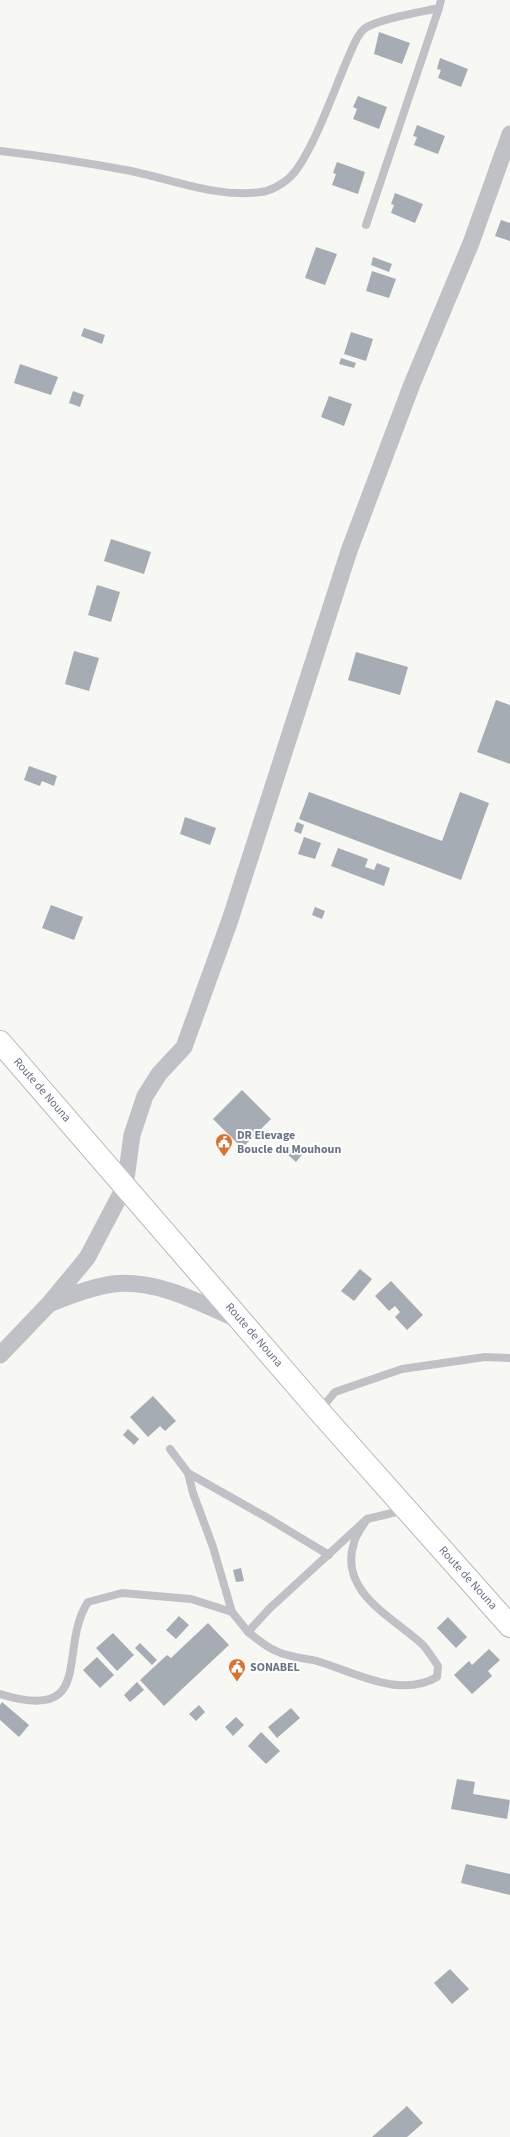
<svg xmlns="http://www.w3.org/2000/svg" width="510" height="2137" font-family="'Source Sans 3',sans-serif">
<rect width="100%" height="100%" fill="#f7f7f4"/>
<g fill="#a6acb3">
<polygon points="379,32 410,43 402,64 374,54"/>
<polygon points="440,58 468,69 461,87 438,78 441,70 437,69"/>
<polygon points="358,96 387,107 379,129 353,119 357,109 353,107"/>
<polygon points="417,125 445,136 438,154 414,145 417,137 413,136"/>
<polygon points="337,162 365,172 358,194 332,185 336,174 333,173"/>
<polygon points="395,193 423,204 415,223 391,213 394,205 391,204"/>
<polygon points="501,220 510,223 510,241 495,236"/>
<polygon points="316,247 337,254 325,285 305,278"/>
<polygon points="373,257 392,264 389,272 371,265"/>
<polygon points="372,271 396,279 389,298 366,291"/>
<polygon points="84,328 105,335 102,344 81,336"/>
<polygon points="351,332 373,339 366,361 344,354"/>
<polygon points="341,358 356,363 354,368 339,364"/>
<polygon points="20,364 58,377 51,395 14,383"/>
<polygon points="73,391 84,395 80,407 69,403"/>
<polygon points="329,396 352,404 344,426 321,417"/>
<polygon points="111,539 151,552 144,574 104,561"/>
<polygon points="97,585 120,592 111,622 88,615"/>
<polygon points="74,651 99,658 89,691 65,684"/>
<polygon points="356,652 408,667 400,695 348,680"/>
<polygon points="496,700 510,705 510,764 477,752"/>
<polygon points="29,766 57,776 54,786 42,781 40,786 24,780"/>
<polygon points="309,792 442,841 460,792 489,803 461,880 299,819"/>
<polygon points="185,817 216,828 210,845 180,834"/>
<polygon points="297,822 304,825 301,834 294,831"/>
<polygon points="304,837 321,843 315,859 298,854"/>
<polygon points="338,848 368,859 365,867 374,870 377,863 390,868 384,886 331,866"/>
<polygon points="51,905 83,917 74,940 42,928"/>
<polygon points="315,907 325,911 322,919 312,915"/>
<polygon points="242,1090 271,1119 242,1148 213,1119"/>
<polygon points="296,1143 305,1151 296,1162 287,1154"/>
<polygon points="360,1269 372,1279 354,1301 341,1291"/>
<polygon points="391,1281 423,1315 407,1330 395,1317 400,1312 395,1306 389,1311 375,1296"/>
<polygon points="153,1396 176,1421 165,1431 160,1426 148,1437 130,1417"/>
<polygon points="128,1429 139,1439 134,1445 123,1435"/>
<polygon points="241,1568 244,1581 236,1582 233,1570"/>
<polygon points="179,1616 189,1625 176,1639 166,1630"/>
<polygon points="448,1617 467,1637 456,1648 437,1628"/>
<polygon points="208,1623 229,1645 164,1706 140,1680 167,1655 171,1658"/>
<polygon points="113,1633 134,1655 117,1671 96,1648"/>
<polygon points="140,1643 157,1660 152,1665 135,1648"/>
<polygon points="489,1649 500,1660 488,1671 492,1676 472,1694 454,1675 469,1661 472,1665"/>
<polygon points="97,1657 114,1675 100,1688 83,1670"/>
<polygon points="137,1682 144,1690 130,1702 124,1695"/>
<polygon points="2,1702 29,1725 19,1737 0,1720 0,1705"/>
<polygon points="199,1705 205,1712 196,1721 189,1714"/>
<polygon points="291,1708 300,1718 277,1738 268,1727"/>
<polygon points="236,1717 244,1725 233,1736 225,1727"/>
<polygon points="261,1732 280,1751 266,1764 248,1746"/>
<polygon points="457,1779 475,1782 473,1794 510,1800 507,1819 451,1809"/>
<polygon points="466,1864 510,1874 510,1895 461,1883"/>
<polygon points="450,1969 469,1989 452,2004 434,1983"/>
<polygon points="407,2106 423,2123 407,2137 372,2137"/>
</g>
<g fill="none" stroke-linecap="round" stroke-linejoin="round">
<g stroke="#b5b7bc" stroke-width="24">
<polyline id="primary" points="0,1042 319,1411 510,1626"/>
</g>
<g stroke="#bfc1c6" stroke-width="8">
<path d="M0 151C44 156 88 163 131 171 174 180 217 198 261 192 270 191 281 185 288 179 310 161 335 87 348 58 352 49 356 36 364 29 377 19 421 12 439 8L441 0"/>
<polyline points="366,225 439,8"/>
<polyline points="320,1410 335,1392 402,1369 485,1357 510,1358"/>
<polyline points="170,1449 188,1473 266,1517 329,1555"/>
<polyline points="188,1473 193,1493 213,1547 232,1612"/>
<path d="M367 1519C363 1526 356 1534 354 1543 338 1591 392 1617 422 1644 428 1650 433 1659 438 1666L437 1677C400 1699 354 1672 317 1661 304 1658 288 1657 276 1651 266 1647 257 1639 248 1632L269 1609 367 1519 405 1510"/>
<path d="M0 1694C97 1724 57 1649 88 1602L122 1593 191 1599 232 1612 248 1632"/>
</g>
<g stroke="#bfc1c6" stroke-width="17">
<path d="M51 1303C71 1295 92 1287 113 1284 157 1279 200 1303 239 1320"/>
<polyline points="0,1355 49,1304 87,1258 125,1186 132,1135 145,1096 159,1074 184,1047 230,920 349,551 412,384 471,243 510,134"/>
</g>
<use href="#primary" stroke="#fff" stroke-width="22"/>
</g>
<defs>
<g id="civic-pin" transform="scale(0.9)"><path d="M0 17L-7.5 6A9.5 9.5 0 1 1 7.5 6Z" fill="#d47437" stroke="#fff"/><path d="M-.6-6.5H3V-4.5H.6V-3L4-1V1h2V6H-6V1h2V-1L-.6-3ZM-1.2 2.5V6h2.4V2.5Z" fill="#fff"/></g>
</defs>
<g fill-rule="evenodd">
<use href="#civic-pin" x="224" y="1142"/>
<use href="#civic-pin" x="237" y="1667"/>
</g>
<g text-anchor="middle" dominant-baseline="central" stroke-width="4" stroke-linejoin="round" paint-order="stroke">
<g font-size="12" fill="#697383" stroke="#fff">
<text transform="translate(42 1090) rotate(49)">Route de Nouna</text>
<text transform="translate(254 1335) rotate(49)">Route de Nouna</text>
<text transform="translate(468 1578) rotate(48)">Route de Nouna</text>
</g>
<g font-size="12" font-weight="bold" fill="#697383" stroke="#fff" text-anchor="start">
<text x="237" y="1135">DR Elevage<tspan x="237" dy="14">Boucle du Mouhoun</tspan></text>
<text x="250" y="1667">SONABEL</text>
</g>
</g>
</svg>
